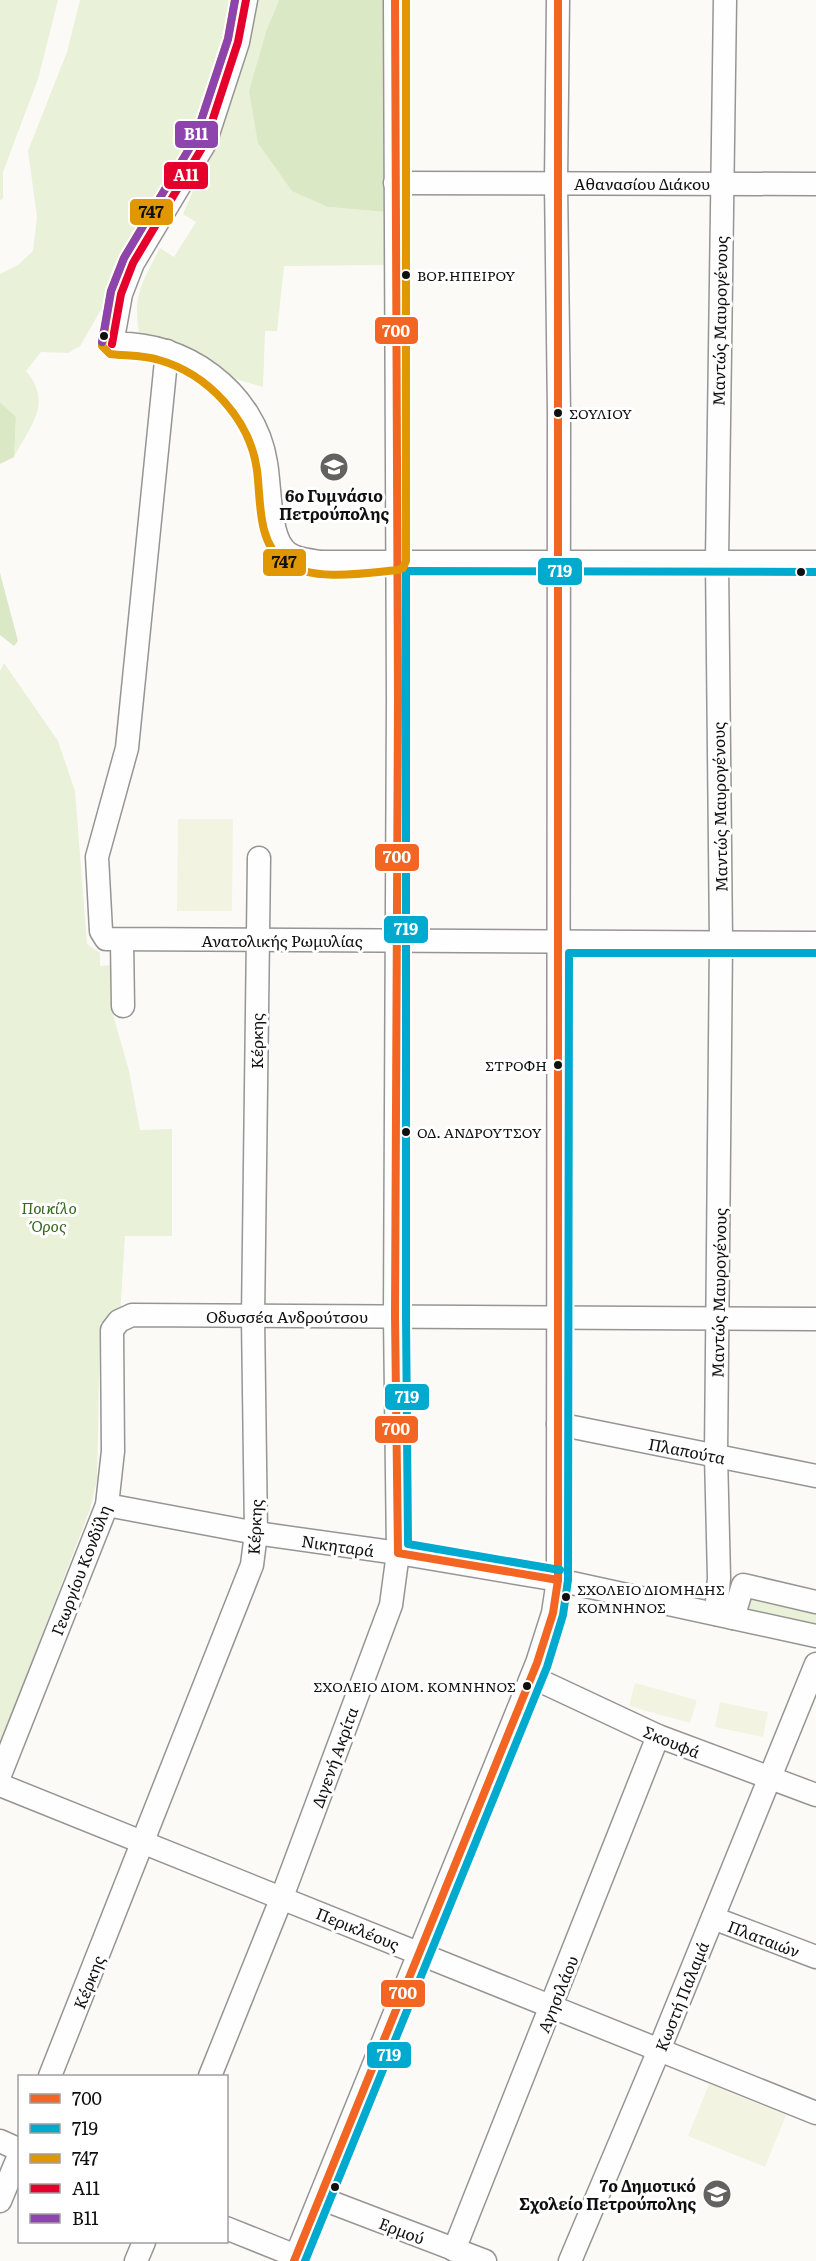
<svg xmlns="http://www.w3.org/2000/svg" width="816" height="2261" font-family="Literata,serif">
<rect width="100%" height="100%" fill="#fcfaf7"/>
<g fill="#e9f1d8">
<polygon points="0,0 58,0 38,79 3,172 3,198 0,201"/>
<path d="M80 0H237L227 39 185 165 80 346 68 353 41 352 26 371C53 403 31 424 14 457L16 417 0 402V274L18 265 33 251 37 217 28 151 67 52Z"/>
<path d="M257 0H279L267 29 328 207 386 212V265L284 266 277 331H265L263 387 222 375 140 338C132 295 141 285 160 248L174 257 196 222 183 214 234 95Z"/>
<polygon points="4,663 58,741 75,791 87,944 100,953 100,966 110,965 114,1018 129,1071 140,1130 172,1129 172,1236 125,1236 120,1315 100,1323 97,1480 90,1509 0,1745 0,671"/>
<polygon points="727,1583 816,1607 816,1624 731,1607"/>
</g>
<g fill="#dbe8c6">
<polygon points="279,0 386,0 386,212 328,207 292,191 258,143 249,91 267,29"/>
<polygon points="0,402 16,417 14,457 0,464"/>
<polygon points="0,573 18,641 14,646 0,635"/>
</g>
<g fill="#f2f4e1">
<polygon points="178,819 233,819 232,911 177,911"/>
<polygon points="635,1683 697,1700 690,1723 629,1706"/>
<polygon points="720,1702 768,1712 763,1737 715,1727"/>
<polygon points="709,2084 786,2115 765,2167 688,2136"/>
</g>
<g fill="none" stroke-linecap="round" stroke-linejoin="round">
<g stroke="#969594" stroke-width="25">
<g id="minor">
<path d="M246 0 238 42 205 143 133 263 121 294 112 344C183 340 255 391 266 463 270 485 269 531 283 548 291 559 308 560 321 562H816"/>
<polyline points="395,183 816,184"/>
<polyline points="167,351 127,748 97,857 101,931 106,939 816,943"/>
<polyline points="122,941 123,1006"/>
<polyline points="558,1424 816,1476"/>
<polyline points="107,1505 256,1533 398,1553 558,1580 816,1636"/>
<polyline points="716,1614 719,1578 716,1455 721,942 717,561 725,0"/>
<polyline points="733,1618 743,1585 816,1602"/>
<polyline points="532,1677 658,1736 816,1795"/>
<polyline points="0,1775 107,1505 113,1451 112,1330 119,1321 132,1315 816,1319"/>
<polyline points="0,1785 816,2113"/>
<polyline points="713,1918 816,1957"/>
<polyline points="50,2076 252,1565 256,1533 253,1318 259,858"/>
<polyline points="210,2076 282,1897 391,1605 398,1553 395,1316 398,699 395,0"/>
<polyline points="0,2141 20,2150"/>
<polyline points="320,2198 485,2261"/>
<polyline points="0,2201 20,2153"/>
<polyline points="226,2228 296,2256"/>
<polyline points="454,2250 658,1736"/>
<polyline points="136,2261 144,2242"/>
<polyline points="294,2261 537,1663 553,1613 558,1580 559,413 556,183 558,0"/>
<polyline points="570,2261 659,2050 816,1664"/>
</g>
</g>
<use href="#minor" stroke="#fffefe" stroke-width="22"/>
<g stroke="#fff" stroke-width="12">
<g id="bus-1">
<polyline points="395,0 398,699 395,1316 398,1553 558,1580"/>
<polyline points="294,2261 537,1663 553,1613 558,1580 558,0"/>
</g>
</g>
<g stroke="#fff" stroke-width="12">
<g id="bus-2">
<polyline points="560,1570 408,1544 406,1316 406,571 816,572"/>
<polyline points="305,2261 547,1667 563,1615 568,1580 569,953 816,953"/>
</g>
</g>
<g stroke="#fff" stroke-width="12">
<path id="bus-3" d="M235 0 228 39 195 139 124 258 111 291 102 346 110 354C126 356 143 355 159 360 208 374 250 419 257 470 261 501 257 543 285 563 312 582 367 573 398 570L403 568 406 561V0"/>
</g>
<g stroke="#fff" stroke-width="12">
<polyline id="bus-4" points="112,344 121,294 133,263 205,143 238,42 246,0"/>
</g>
<g stroke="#fff" stroke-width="12">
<polyline id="bus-5" points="102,342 111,291 124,258 195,139 228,39 235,0"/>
</g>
<use href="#bus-1" stroke="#f26522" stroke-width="8"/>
<use href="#bus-2" stroke="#00a9ce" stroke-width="8"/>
<use href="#bus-3" stroke="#e09702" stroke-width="8"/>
<use href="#bus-4" stroke="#e4002b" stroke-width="8"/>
<use href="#bus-5" stroke="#8e44ad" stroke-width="8"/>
</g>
<defs>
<g id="school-disc" transform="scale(1.5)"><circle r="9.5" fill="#636261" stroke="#fff"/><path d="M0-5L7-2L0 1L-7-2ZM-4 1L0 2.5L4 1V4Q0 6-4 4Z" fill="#fff"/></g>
</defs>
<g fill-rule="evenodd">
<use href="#school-disc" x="334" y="467"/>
<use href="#school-disc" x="717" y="2194"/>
</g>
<g fill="#101010" stroke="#fff" stroke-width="2">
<circle cx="406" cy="275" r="5"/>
<circle cx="104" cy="336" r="5"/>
<circle cx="558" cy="413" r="5"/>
<circle cx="801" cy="572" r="5"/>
<circle cx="558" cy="1065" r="5"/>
<circle cx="406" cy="1132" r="5"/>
<circle cx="566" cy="1597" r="5"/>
<circle cx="527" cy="1686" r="5"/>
<circle cx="335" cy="2187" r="5"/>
</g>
<g text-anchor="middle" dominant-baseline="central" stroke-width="6" stroke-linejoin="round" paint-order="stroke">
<g font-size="14" fill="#101010" stroke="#fff" text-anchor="start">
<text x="417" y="275">ΒΟΡ.ΗΠΕΙΡΟΥ</text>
<text x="569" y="413">ΣΟΥΛΙΟΥ</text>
<text x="547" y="1065" text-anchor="end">ΣΤΡΟΦΗ</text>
<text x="417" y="1132">ΟΔ. ΑΝΔΡΟΥΤΣΟΥ</text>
<text x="577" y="1589">ΣΧΟΛΕΙΟ ΔΙΟΜΗΔΗΣ<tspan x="577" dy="18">ΚΟΜΝΗΝΟΣ</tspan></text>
<text x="516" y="1686" text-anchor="end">ΣΧΟΛΕΙΟ ΔΙΟΜ. ΚΟΜΝΗΝΟΣ</text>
</g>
<g font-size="16" fill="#101010" stroke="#fff">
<text x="642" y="183">Αθανασίου Διάκου</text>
<text transform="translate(719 321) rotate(-89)">Μαντώς Μαυρογένους</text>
<text transform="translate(719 807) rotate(-91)">Μαντώς Μαυρογένους</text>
<text x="282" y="940">Ανατολικής Ρωμυλίας</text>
<text transform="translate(256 1041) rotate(-90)">Κέρκης</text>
<text transform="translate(718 1293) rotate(-89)">Μαντώς Μαυρογένους</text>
<text x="287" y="1316">Οδυσσέα Ανδρούτσου</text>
<text transform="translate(687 1450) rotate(11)">Πλαπούτα</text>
<text transform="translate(254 1527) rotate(-87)">Κέρκης</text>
<text transform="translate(338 1545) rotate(8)">Νικηταρά</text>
<text transform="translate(80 1570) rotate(-69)">Γεωργίου Κονδύλη</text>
<text transform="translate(672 1741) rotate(22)">Σκουφά</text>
<text transform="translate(334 1757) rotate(-70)">Διγενή Ακρίτα</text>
<text transform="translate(358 1928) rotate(22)">Περικλέους</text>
<text transform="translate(764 1938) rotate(21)">Πλαταιών</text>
<text transform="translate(88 1982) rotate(-68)">Κέρκης</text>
<text transform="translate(557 1994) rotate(-68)">Αγησιλάου</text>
<text transform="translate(681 1996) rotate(-68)">Κωστή Παλαμά</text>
<text transform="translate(402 2230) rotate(21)">Ερμού</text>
</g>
<g font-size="16" font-weight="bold" fill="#101010" stroke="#fff">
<text x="334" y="495">6ο Γυμνάσιο<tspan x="334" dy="18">Πετρούπολης</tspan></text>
<text x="696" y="2185" text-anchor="end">7ο Δημοτικό<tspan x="696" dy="18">Σχολείο Πετρούπολης</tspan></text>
</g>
<g font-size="16" font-style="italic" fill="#386721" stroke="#fff">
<text x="49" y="1207">Ποικίλο<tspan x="49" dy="18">Όρος</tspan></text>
</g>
</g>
<g stroke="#fff" stroke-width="2">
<rect x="174" y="120" width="45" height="29" rx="6" fill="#8e44ad"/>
<rect x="163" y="161" width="46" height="29" rx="6" fill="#e4002b"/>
<rect x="129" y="198" width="45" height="28" rx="6" fill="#e09702"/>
<rect x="374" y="316" width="45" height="29" rx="6" fill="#f26522"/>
<rect x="262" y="548" width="45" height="29" rx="6" fill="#e09702"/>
<rect x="537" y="557" width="46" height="29" rx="6" fill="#00a9ce"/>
<rect x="374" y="843" width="46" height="29" rx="6" fill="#f26522"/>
<rect x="383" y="915" width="46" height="29" rx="6" fill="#00a9ce"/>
<rect x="384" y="1383" width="46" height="28" rx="6" fill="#00a9ce"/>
<rect x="374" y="1415" width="45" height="29" rx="6" fill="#f26522"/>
<rect x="380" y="1979" width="46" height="29" rx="6" fill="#f26522"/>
<rect x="366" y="2041" width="46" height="28" rx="6" fill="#00a9ce"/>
</g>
<g font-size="16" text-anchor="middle" font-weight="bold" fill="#fff">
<text x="196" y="140">Β11</text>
<text x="186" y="181">Α11</text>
<text x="396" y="337">700</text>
<text x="560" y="577">719</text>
<text x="397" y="863">700</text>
<text x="406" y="935">719</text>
<text x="407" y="1403">719</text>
<text x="396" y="1435">700</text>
<text x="403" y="1999">700</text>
<text x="389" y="2061">719</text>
</g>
<g font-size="16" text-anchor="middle" font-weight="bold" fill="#111">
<text x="151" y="218">747</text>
<text x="284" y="568">747</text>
</g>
<rect x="18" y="2075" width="210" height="168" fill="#ffffff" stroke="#9f9f9f" stroke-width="1.5"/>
<rect x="30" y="2094" width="30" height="9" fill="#f26522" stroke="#9f9f9f" stroke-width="1.5"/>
<text x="72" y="2105" font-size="18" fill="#101010">700</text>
<rect x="30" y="2124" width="30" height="9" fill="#00a9ce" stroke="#9f9f9f" stroke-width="1.5"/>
<text x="72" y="2135" font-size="18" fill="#101010">719</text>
<rect x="30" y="2154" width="30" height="9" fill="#e09702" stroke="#9f9f9f" stroke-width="1.5"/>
<text x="72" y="2165" font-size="18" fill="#101010">747</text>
<rect x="30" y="2184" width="30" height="9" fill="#e4002b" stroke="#9f9f9f" stroke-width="1.5"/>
<text x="72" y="2195" font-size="18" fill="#101010">Α11</text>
<rect x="30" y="2214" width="30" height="9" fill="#8e44ad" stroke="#9f9f9f" stroke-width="1.5"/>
<text x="72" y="2225" font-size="18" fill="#101010">Β11</text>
</svg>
